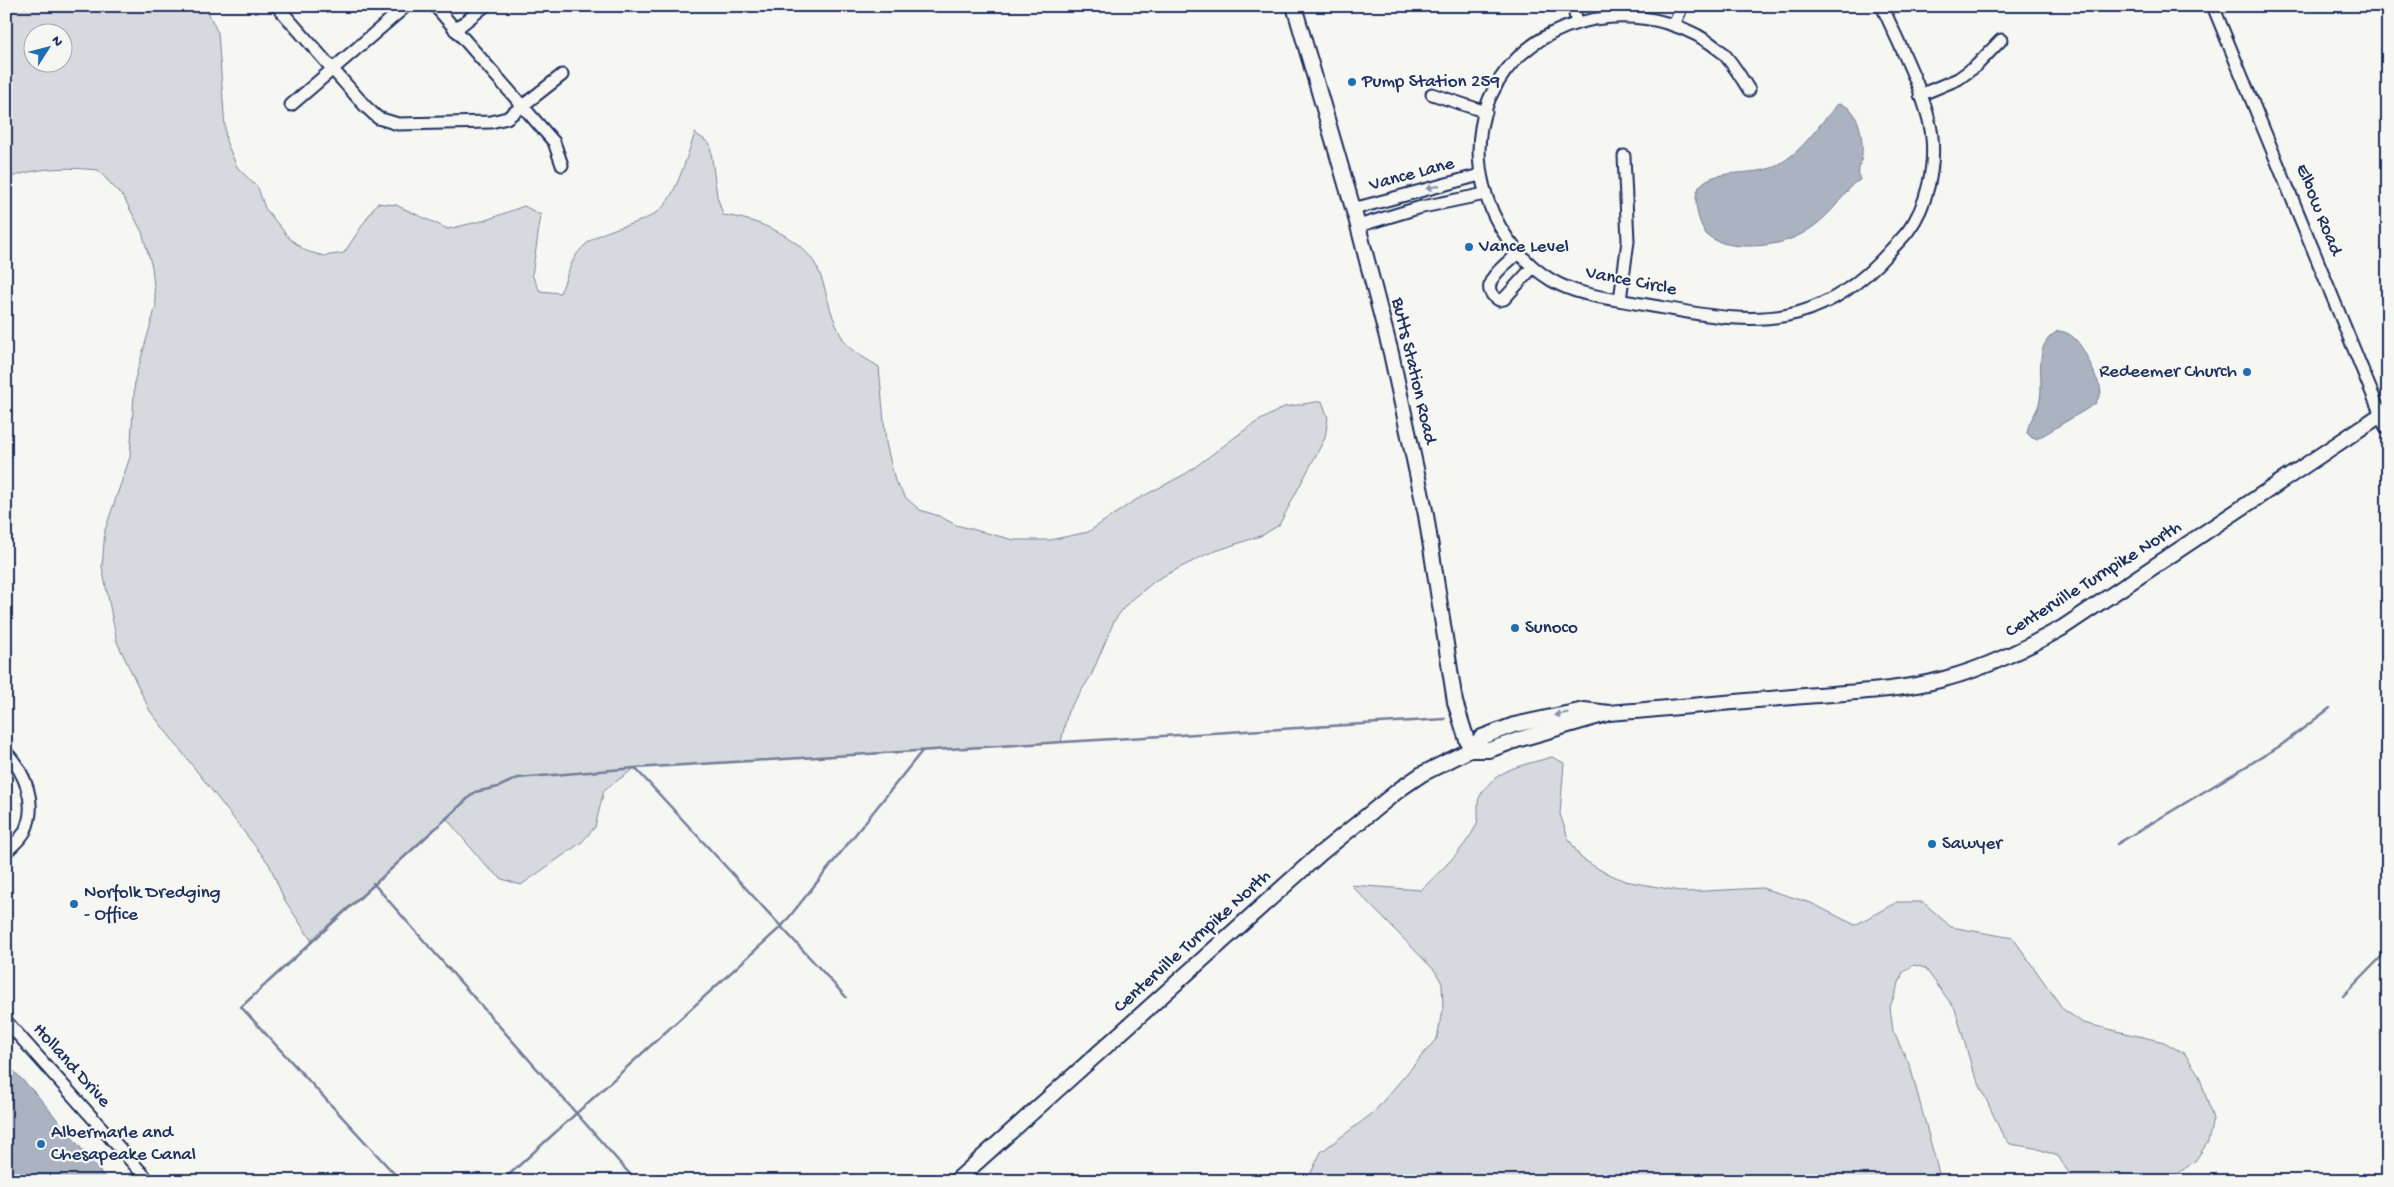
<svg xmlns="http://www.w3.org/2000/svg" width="2394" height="1187" font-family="'Gochi Hand',sans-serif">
<rect width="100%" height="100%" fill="#f6f6f2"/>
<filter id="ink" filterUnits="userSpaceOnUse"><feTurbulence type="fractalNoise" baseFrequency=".02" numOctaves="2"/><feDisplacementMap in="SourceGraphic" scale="10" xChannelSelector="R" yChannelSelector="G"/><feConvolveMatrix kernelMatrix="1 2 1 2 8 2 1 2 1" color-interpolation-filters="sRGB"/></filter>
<g filter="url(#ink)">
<g fill="#d6d9dd" stroke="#78849e" fill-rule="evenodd">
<path d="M6 6H205L218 33 226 141 237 167 258 188 265 208 290 239 306 251 324 256 344 253 377 203 396 205 448 229 486 220 524 206 541 215 532 275 540 291 560 293C566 281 569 265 577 254 600 222 639 231 663 207 677 192 688 153 695 133L710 144 717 196 723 215C757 219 807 238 820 274 829 298 830 319 845 342 851 352 869 360 879 367L886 443 895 481 906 498 920 510 939 516 956 525 1014 540H1050L1088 532 1134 501 1187 473 1250 426 1284 407 1322 401 1328 418 1325 438 1279 525 1263 535 1207 554 1156 580 1126 605 1114 621 1091 676 1068 711 1061 742 635 768 604 790 595 827 582 842 521 885 502 879 486 866 447 819 311 940 284 899 269 864 150 711 117 642 102 567 105 530 130 457 135 379 156 306 152 267 142 232 124 198 98 170C66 167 37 167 6 179ZM32 32H62V62H32Z"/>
<path d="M1552 757 1564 763 1560 814 1568 838 1581 858 1602 871 1625 881 1685 892 1762 888 1811 903 1855 925 1897 902H1923L1951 927 2013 938 2063 1009 2083 1023 2164 1042 2185 1054 2199 1075 2213 1119 2208 1142 2195 1161 2168 1181H2074L2058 1156 2035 1148 2010 1144 2002 1134 1972 1068 1955 1009 1925 968 1914 965 1903 972 1890 1007 1893 1031 1910 1066 1941 1181H1307L1321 1152 1373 1113 1437 1038 1443 1010 1442 983 1435 971 1351 885 1421 890C1441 870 1463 851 1476 826 1481 817 1475 804 1480 796 1495 768 1525 765 1552 757Z"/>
</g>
<g fill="#abb2c0" stroke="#717e99">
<path d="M1838 104C1859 105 1863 137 1862 153 1862 163 1856 170 1860 180 1858 182 1854 182 1852 185 1824 223 1800 245 1751 246 1735 246 1720 245 1707 235 1700 226 1697 213 1696 203 1693 163 1750 179 1776 166 1804 151 1817 126 1838 104Z"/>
<path d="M2058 331C2081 331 2091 368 2100 386L2101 393 2095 404 2037 439 2032 438 2027 433C2028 422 2036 414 2039 404 2046 379 2030 346 2058 331Z"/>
<polygon points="6,1063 37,1095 108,1181 6,1181"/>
</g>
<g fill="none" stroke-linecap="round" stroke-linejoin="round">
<g stroke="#717e99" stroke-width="2.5">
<polyline points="635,768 846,997"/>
<polyline points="2117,844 2280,746 2330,708"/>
<polyline points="373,883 636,1181"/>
<polyline points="2343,996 2388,950"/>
<polyline points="401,1181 241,1007 475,792 498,787 518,778 635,768 1445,719"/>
<polyline points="502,1181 782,926 922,751"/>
</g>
<g stroke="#1b2f5e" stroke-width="15">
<g id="minor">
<polyline points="277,6 365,106 378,118 398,124 491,122 507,118 562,75"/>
<polyline points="435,6 554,142 562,165"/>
<polyline points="1574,6 1576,20"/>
<polyline points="2213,6 2381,415"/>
<polyline points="1675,23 1682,6"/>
<polyline points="455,30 485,6"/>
<path d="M1749 90C1740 76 1733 63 1722 52 1660 0 1556 5 1505 72 1454 139 1483 238 1551 280 1576 295 1608 298 1635 303 1688 311 1744 327 1797 313 1834 303 1863 281 1888 253 1894 246 1902 239 1908 231 1927 206 1935 168 1932 137 1928 99 1898 42 1882 6"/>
<polyline points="1432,94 1486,112"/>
<polyline points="1920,95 1958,79 1976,66 2001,40"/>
<polyline points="291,105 406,6"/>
<polyline points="1353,209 1480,175"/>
<polyline points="1358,226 1418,208 1485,194"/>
<path d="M1518 253C1505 265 1474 286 1499 300L1504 299 1533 267"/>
<polyline points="1620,300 1628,241 1624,156"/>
<path d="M6 752C25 773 38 803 25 831 21 839 12 846 6 852"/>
<polyline points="6,1021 149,1181"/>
</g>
</g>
<g stroke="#1b2f5e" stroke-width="18">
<g id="major">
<polyline points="1294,6 1357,222 1391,353 1426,515 1455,702 1470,750"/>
<polyline points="2381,415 2388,428"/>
<path d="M1470 750 1482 737 1514 725 1584 710 1609 713C1674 708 1740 701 1805 696 1851 692 1899 691 1944 679 1986 668 2024 649 2062 628L2388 410"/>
<polyline points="956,1181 1321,853 1400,789 1422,774 1470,750 1489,750 1520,739 1606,714"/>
</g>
</g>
<use href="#minor" stroke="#f6f6f2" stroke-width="11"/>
<use href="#major" stroke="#f6f6f2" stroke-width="14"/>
</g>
<defs><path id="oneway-solid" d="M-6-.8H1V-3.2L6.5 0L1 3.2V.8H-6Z" transform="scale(1.25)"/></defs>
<g fill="#8892a8">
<use href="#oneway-solid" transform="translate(1433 187) rotate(166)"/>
<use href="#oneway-solid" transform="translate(1561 714) rotate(169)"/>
</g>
</g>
<g fill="#1f6fb2" stroke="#f6f6f2" stroke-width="2">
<circle cx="1352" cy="82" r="5"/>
<circle cx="1469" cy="247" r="5"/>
<circle cx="2247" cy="372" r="5"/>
<circle cx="1515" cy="628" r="5"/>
<circle cx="1932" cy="844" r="5"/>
<circle cx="74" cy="904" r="5"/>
<circle cx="41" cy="1144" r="5"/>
</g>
<g text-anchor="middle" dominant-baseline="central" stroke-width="4.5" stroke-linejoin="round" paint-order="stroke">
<g font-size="19" fill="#1b2f5e" stroke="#f6f6f2" text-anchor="start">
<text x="1362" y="82">Pump Station 259</text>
<text x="1479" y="247">Vance Level</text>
<text x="2237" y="372" text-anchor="end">Redeemer Church</text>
<text x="1525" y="628">Sunoco</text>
<text x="1942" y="844">Sawyer</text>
<text x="84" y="893">Norfolk Dredging<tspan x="84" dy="22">- Office</tspan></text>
<text x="51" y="1133">Albermarle and<tspan x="51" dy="22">Chesapeake Canal</tspan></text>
</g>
<g font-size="19" fill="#1b2f5e" stroke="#f6f6f2">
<text transform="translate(1412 175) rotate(-15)">Vance Lane</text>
<text transform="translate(2318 210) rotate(68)">Elbow Road</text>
<text transform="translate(1631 282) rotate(11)">Vance Circle</text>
<text transform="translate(1413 371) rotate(77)">Butts Station Road</text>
<text transform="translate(2094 580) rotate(-32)">Centerville Turnpike North</text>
<text transform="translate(1193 942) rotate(-42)">Centerville Turnpike North</text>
<text transform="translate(71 1066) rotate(48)">Holland Drive</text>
</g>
</g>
<rect width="2394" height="1187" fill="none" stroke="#f6f6f2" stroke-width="25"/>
<rect x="12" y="12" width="2369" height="1162" fill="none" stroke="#1b2f5e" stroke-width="2" filter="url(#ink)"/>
<g transform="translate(48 48) rotate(54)"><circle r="24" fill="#f6f6f2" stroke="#9ea6b7"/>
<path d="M0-4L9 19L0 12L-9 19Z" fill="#1f6fb2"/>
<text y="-8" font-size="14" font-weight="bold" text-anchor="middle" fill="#1b2f5e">N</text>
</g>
</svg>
